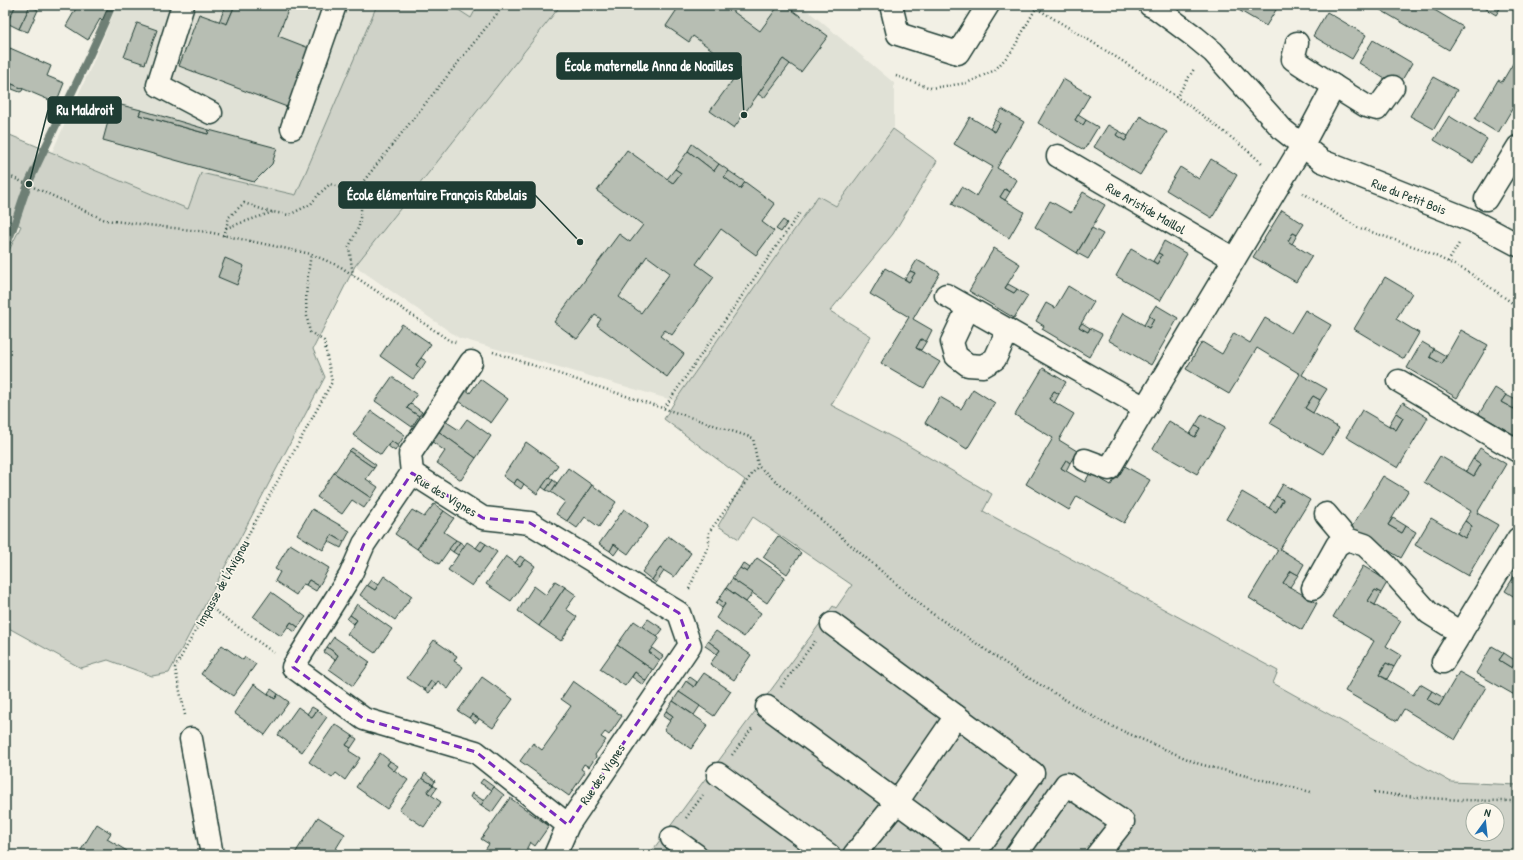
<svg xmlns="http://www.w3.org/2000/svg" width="1523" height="860" font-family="'Patrick Hand',sans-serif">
<rect width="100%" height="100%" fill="#f2f0e5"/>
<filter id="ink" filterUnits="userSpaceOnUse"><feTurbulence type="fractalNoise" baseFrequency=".025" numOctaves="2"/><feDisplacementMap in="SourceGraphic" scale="8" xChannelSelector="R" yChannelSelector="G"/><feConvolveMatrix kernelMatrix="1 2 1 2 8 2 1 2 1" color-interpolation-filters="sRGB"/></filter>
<g filter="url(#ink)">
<g fill="#e0e1d6">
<polygon points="117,5 377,5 296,195 201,173 188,209 52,152 91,67"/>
<polygon points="451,5 478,5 471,18"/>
<polygon points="561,5 801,5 894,83 894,127 836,206 818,196 675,401 459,338 355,266"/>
</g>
<g fill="#cfd2c8" stroke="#77887e" fill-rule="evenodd">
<polygon points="377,5 451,5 471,18 478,5 561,5 355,266 313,349 325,377 169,673 152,676 108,660 81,668 5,626 5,259 21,226 5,219 5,133 188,209 201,173 296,195"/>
<path d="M893 129 937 161 893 234 830 311 871 336 831 405 909 446 992 494 983 511 1278 671 1273 683 1451 782 1518 785V855H649L833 606 836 608 852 585 753 517 739 539 718 526 745 480 664 419 675 401 818 196 836 206ZM1473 810H1497V834H1473Z"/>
</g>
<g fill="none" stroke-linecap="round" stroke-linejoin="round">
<path stroke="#6e7f75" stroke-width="8" d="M5 248C15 227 20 204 29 182 56 123 87 65 112 5"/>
</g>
<g fill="#b7beb3" stroke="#1f3d34" fill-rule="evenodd">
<polygon points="7,5 16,5 7,23 5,22 5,8"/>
<polygon points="16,5 30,6 19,29 7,23"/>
<polygon points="78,5 109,5 102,21 100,19 88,40 66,26"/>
<polygon points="226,5 235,5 227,24 219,22"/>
<polygon points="235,5 290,5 278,36 309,48 287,107 179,66 199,14 227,24"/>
<polygon points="674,5 735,5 731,10 760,31 779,5 785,5 828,36 801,72 783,59 734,128 710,111 740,70 693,36 689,42 666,26 678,8"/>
<polygon points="1230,5 1279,5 1266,26"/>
<polygon points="1372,5 1426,5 1463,27 1449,50"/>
<polygon points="1480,5 1502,5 1496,15"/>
<polygon points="30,6 38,10 28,32 19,29"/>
<polygon points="1327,12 1366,35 1352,59 1313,36"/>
<polygon points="137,23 157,30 145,64 124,57"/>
<polygon points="1373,40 1412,63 1398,87 1359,63"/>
<polygon points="10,48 51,66 47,76 64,83 56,103 12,84 10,83 11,82 5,79 5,59"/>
<polygon points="1518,55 1518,99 1498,133 1475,119 1498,80 1502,82"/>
<polygon points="783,59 790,64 764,98 758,94"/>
<polygon points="1433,77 1457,90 1434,129 1410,116"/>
<polygon points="1063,79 1090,95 1075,120 1083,125 1086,120 1098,127 1084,150 1038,123"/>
<polygon points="12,84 23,89 22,91 20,92 12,89"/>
<polygon points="113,103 141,110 139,115 208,134 209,130 277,148 272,164 254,182 103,140"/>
<polygon points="1002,109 1024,122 997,168 1017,180 1010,192 1005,189 1000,197 1024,212 1009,238 952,204 962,187 976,196 993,167 954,144 970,117 995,132 1000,123 995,120"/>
<polygon points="141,110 209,130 208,134 139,115"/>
<polygon points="1078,115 1086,120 1083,125 1075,120"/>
<polygon points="1140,116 1167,132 1140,175 1094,147 1108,125 1119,131 1116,135 1125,141"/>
<polygon points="1449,116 1487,139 1473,163 1434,140"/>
<polygon points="995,120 1000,123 995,132 990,129"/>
<polygon points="1119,131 1128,136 1125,141 1116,135"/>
<polygon points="692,144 719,164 714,171 688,151"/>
<path d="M627 150 673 183 681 173 675 169 688 151 714 171 719 164 729 171 724 177 740 189 745 182 775 204 762 222 774 231 756 255 721 229 696 264 714 277 672 335 665 330 660 336 684 354 667 377 597 325 601 319 595 315 577 339 554 322 619 234 630 242 643 225 597 191ZM647 256 670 273 641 313 619 297Z"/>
<polygon points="1211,159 1237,175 1212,218 1166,190 1180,167 1199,179"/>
<polygon points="675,169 681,173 673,183 667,179"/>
<polygon points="729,171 745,182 740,189 724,177"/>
<polygon points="1005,189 1010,192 1005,200 1000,197"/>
<polygon points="1083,192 1105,205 1077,253 1035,227 1050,201 1071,213"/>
<polygon points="1282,210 1304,224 1297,235 1293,233 1288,241 1312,256 1296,282 1253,257"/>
<polygon points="783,220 787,223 781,232 776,229"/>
<polygon points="1092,228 1103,234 1088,259 1077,253"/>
<polygon points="1293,233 1297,235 1292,244 1288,241"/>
<polygon points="1164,241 1187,254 1160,301 1116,276 1131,249 1157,264 1162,255 1158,253"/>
<polygon points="994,248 1020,264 1005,288 1014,293 1017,289 1028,296 1014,318 969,291"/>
<polygon points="1158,253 1162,255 1157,264 1153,261"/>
<polygon points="225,258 244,266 237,285 218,277"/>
<polygon points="917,260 940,273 913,319 932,330 926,342 921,339 916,348 940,362 924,388 881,363 909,317 870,294 885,268 909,282 915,273 910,271"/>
<polygon points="910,271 915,273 909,282 905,279"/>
<polygon points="1385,277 1412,293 1396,319 1419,333 1404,359 1354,329"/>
<polygon points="1008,284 1017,289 1014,293 1005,288"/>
<polygon points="1068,286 1094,302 1079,327 1088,332 1090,328 1102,334 1089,357 1042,329 1044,326 1036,321 1046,303 1055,308"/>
<polygon points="1156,305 1178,318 1151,365 1108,340 1123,313 1149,328 1154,319 1149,316"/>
<polygon points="1305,310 1331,325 1302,375 1327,389 1320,400 1313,396 1305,408 1339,428 1323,454 1270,423 1300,374 1257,348 1229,394 1186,369 1202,342 1222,354 1234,333 1250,343 1265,318 1291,333"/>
<polygon points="1149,316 1154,319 1149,328 1144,325"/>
<polygon points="1082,323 1090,328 1088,332 1079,327"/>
<polygon points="402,324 431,344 416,365 421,369 413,379 380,356"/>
<polygon points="1461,330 1488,345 1457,398 1407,368 1422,342 1434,349 1430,357 1442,364"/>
<polygon points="921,339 926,342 921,350 916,348"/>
<polygon points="1434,349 1446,356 1442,364 1430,357"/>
<polygon points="421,358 426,361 421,369 416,365"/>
<polygon points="1043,368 1066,382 1059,394 1054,391 1049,399 1074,414 1059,440 1077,451 1070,463 1066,460 1061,468 1085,482 1090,473 1111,485 1123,465 1150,480 1124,523 1077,496 1069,510 1026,484 1053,438 1015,415"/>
<polygon points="392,377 417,394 407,408 419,416 412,427 375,401"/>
<polygon points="480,379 508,399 491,423 456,399 464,388 470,393"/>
<polygon points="1495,388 1506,395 1501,402 1514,409 1518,401 1518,437 1479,414"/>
<polygon points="973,389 995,403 967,449 925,423 940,397 961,409"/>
<polygon points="1054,391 1059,394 1054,403 1049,399"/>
<polygon points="1506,395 1518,401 1514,409 1501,402"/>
<polygon points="1313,396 1320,400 1313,413 1305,408"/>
<polygon points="1403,402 1428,418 1398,468 1346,437 1362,410 1396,430 1403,418 1396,413"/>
<polygon points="411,404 422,412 419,416 407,408"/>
<polygon points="371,411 405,435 398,446 391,441 381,455 353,435"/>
<polygon points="1396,413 1403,418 1396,430 1389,425"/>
<polygon points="1202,414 1225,427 1197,474 1153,449 1169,421 1195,437 1200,428 1195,426"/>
<polygon points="467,419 491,436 476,458 438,431 445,421 459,430"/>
<polygon points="1195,426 1200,428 1195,437 1190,434"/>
<polygon points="438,431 476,458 461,480 437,463 445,451 431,441"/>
<polygon points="391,441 398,446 395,451 388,446"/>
<polygon points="526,442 558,465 537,494 517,479 514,484 503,476"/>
<polygon points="352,448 376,465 374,468 349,451"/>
<polygon points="1480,448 1506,464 1477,513 1498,525 1468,576 1415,545 1431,518 1465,538 1472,526 1465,521 1471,511 1424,482 1440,456 1474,476 1481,464 1473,459"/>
<polygon points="349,451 374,468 366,479 378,487 371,498 334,473"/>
<polygon points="1473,459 1481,464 1474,476 1466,471"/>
<polygon points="1066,460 1070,463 1066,471 1061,468"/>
<polygon points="568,468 592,485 567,521 556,514 565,502 551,492"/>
<polygon points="334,473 371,498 364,508 352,500 342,514 317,497"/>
<polygon points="1383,476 1408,491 1388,525 1402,533 1406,526 1416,532 1401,558 1351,528"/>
<polygon points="549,477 553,480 546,490 542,487"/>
<polygon points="517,479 524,484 521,489 514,484"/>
<polygon points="553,480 557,483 551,492 546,490"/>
<polygon points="1283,484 1310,500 1280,549 1304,564 1298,575 1291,571 1283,583 1317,603 1302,630 1249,598 1278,550 1226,519 1242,492 1276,512 1283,500 1276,496"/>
<polygon points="592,485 616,502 599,527 585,517 577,528 567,521"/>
<polygon points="1276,496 1283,500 1276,512 1269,508"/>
<polygon points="434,504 444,511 417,549 395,534 412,510 424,517"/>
<polygon points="312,509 350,531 344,542 332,535 323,550 297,534"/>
<polygon points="624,509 648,526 628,554 614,544 610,551 599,544"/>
<polygon points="444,511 454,518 444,532 456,540 439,564 417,549"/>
<polygon points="1393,518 1406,526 1402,533 1388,525"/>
<polygon points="1465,521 1472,526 1465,538 1457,533"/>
<polygon points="332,535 344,542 341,548 328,541"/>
<polygon points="668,536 691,553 674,577 660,568 652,580 642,572"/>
<polygon points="778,536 801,553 787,574 763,557"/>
<polygon points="456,540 460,542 453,552 449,549"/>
<polygon points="481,541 486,544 481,551 476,548"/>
<polygon points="460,542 465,546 458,555 453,552"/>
<polygon points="467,542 481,551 486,544 497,552 472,586 448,570"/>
<polygon points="290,544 329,568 319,586 309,580 306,585 303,584 296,595 275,581 280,572 275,569"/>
<polygon points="614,544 619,548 614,555 610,551"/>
<polygon points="506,556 520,566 525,559 535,566 511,601 486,584"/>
<polygon points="520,556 525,559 520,566 515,563"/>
<polygon points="757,558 785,577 767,603 732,579 740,568 747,572"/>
<polygon points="743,563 750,568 747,572 740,568"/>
<polygon points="1363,566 1388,581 1381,593 1375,590 1368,601 1401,621 1386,646 1401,655 1394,667 1386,663 1379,675 1413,695 1420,684 1432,691 1427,699 1439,706 1459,672 1486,687 1455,740 1404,709 1397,721 1345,691 1374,641 1333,617"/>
<polygon points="660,568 664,571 656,583 652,580"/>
<polygon points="1518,570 1518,599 1505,591"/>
<polygon points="1291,571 1298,575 1290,587 1283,583"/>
<polygon points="384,576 412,596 395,620 360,595 367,585 375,590"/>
<polygon points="732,579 753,593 746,602 726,588"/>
<polygon points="309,580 319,586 316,591 306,585"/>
<polygon points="371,580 378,585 375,590 367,585"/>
<polygon points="555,581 565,587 539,626 518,611 534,586 546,595"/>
<polygon points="565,587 576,595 566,609 577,617 561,641 539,626"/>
<polygon points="726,588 761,613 744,637 716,618 725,604 719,599"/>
<polygon points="1375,590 1381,593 1375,605 1368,601"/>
<polygon points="271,592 306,617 298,627 291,622 281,636 253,617"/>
<polygon points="719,599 725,604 722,608 716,603"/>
<polygon points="357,604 392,629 375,653 347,634 357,620 350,615"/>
<polygon points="350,615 357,620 353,624 347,619"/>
<polygon points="648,619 663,629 657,637 642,627"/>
<polygon points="634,621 659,638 649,652 660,660 653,670 617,645"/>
<polygon points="291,622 298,627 295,632 288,627"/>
<polygon points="716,631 751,655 734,680 710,664 720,650 708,641"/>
<polygon points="334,637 370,662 353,686 329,669 338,655 327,647"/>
<polygon points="434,640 457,656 454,661 463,667 448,689 438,681 436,684 431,681 425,690 407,678"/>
<polygon points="708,641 720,650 717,654 705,646"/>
<polygon points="222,645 243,660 245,657 256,664 233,696 201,674"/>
<polygon points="617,645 653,670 646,681 635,672 625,686 600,669"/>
<polygon points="1492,646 1504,653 1499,660 1512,668 1518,657 1518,697 1476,673"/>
<polygon points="327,647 338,655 335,660 324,652"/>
<polygon points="652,648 663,656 660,660 649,652"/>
<polygon points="1504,653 1516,661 1512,668 1499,660"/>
<polygon points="1386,663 1394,667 1387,679 1379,675"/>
<polygon points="635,672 646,681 643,685 632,677"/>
<polygon points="704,673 731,691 714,716 679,692 686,681 694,687"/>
<polygon points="482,677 513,699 493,728 472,714 469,718 458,711"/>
<polygon points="690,677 697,682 694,687 686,681"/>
<polygon points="431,681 436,684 429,693 425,690"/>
<polygon points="573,681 622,716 609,735 605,732 601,737 606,740 595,755 596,757 589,767 584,764 581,769 585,772 569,796 520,761 533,743 542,750 557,729 556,727 571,706 561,699"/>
<polygon points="254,684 275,699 278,694 289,702 265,735 234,713"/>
<polygon points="271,689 278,694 275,699 268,693"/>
<polygon points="1432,691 1444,698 1439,706 1427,699"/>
<polygon points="679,692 700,706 694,715 673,701"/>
<polygon points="673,701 708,725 691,749 664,730 673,716 666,711"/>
<polygon points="298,707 312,717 317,710 327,717 302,752 278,735"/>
<polygon points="312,707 317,710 312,717 307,714"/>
<polygon points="666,711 673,716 670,721 663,716"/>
<polygon points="472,714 479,719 476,723 469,718"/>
<polygon points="335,724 353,736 346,745 351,748 349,751 360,758 345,780 336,773 332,778 309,762"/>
<polygon points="353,736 357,739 351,748 346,745"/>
<polygon points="380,753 390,761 387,765 408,780 387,809 356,787"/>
<polygon points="390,761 398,766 394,771 387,765"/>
<polygon points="425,773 435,781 433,785 422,778"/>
<polygon points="422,778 433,785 427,792 441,802 424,827 399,810"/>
<polygon points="483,779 494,787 492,790 480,783"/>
<polygon points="433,785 437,788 432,795 427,792"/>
<polygon points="494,787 504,795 492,812 481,805"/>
<polygon points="472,793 484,801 481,805 470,797"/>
<polygon points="510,798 549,826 535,846 530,842 527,848 532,851 529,855 482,855 489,844 481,839"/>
<polygon points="318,817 345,834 332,855 294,855"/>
<polygon points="97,824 111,833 107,839 127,851 125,855 78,855"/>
</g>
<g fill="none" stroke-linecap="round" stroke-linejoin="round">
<g stroke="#1f3d34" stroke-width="25">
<g id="minor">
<polyline points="183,5 158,85 211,113"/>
<polyline points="891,5 898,34 958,53 988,5"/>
<polyline points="1150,5 1156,8 1195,37 1213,52 1283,130 1322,161 1473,221 1518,245"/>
<polyline points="1334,86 1366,106 1377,109 1393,87"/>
<polyline points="292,128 335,5"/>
<polyline points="1058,156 1234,259"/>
<polyline points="1486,199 1518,147"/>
<polyline points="946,295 1145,408 1302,146 1334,86 1293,59 1297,43"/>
<polyline points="968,308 952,342 956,356 968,365 983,366 995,359 1008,330"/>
<polyline points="1399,381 1518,451"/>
<polyline points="1085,460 1109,469 1145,408"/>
<polyline points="412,473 410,454 471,362"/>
<polyline points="1326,514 1347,539"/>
<polyline points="1313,588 1337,545 1347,539 1365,545 1387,566 1429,613 1461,633"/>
<polyline points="832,624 1033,773 973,855"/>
<polyline points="1443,662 1518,539"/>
<polyline points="767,707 969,855"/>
<polyline points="191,739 212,855"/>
<polyline points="718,774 829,855"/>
<polyline points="672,838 696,855"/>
<polyline points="555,855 568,825 690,645 679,613 530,523 483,518 412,473 364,544 350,576 293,667 364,719 476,752 568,825"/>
<polyline points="854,855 897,802 956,716"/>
<polyline points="1016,855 1066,784 1123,822 1097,855"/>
</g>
</g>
<g stroke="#1f3d34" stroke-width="2.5" stroke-dasharray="1 3" stroke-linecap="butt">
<path d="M896 76 931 88 967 83 995 70 1012 51 1036 8C1114 55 1193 103 1262 163"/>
<polyline points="1176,98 1194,69"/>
<polyline points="5,174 105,220 208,232 311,254 341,267 450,341 456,342"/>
<polyline points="354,193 504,5"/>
<polyline points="1303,193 1357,227 1421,249 1467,271 1518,307"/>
<polyline points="226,228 273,212"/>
<polyline points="224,236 229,217 244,203 267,211 289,215 311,204 319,194 330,184 354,193 362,202 359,226 349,247 353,275"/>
<polyline points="1448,262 1460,242"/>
<polyline points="493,352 753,438 758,466 927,610 1014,669 1104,723 1199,764 1311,792"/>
<polyline points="664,408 801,211"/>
<polyline points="689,589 709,544 709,532 758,466"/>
<polyline points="209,606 274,653"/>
<polyline points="781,687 815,641"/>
<path d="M185 715 175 668 332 382 324 341 310 332C303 306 307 281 311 254"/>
<polyline points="732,755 753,727"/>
<path d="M1374 792C1422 799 1470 801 1518 801"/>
<polyline points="686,818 703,795"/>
</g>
<use href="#minor" stroke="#fbf7ec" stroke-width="22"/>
</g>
</g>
<path fill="none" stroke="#7b2cbf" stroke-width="3" stroke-dasharray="8 5" stroke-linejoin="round" d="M412 473 483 518 530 523 679 613 690 645 568 825 476 752 364 719 293 667 350 576 364 544Z"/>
<g text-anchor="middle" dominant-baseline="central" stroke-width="3" stroke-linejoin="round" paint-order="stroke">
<g font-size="13" fill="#1f3d34" stroke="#fbf7ec">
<text transform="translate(1409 196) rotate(21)">Rue du Petit Bois</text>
<text transform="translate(1146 208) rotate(30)">Rue Aristide Maillol</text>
<text transform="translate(446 495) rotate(31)">Rue des Vignes</text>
<text transform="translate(222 583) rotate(-61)">Impasse de l'Avignou</text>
<text transform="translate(602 774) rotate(-56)">Rue des Vignes</text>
</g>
</g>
<path fill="none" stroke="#1f3d34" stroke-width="1.5" d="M744 115L741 66M29 184L48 110M580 242L535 195"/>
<g fill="#1f3d34" stroke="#fbf7ec" stroke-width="1.5">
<circle cx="744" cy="115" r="4"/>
<circle cx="29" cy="184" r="4"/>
<circle cx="580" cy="242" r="4"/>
</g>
<g fill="#1f3d34" stroke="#1f3d34" stroke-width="1.5">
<rect x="557" y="53" width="184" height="26" rx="4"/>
<rect x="48" y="97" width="73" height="26" rx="4"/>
<rect x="339" y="182" width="196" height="26" rx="4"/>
</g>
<g font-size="14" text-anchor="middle" font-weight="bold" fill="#fff">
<text x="649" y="71">École maternelle Anna de Noailles</text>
<text x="85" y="115">Ru Maldroit</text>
<text x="437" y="200">École élémentaire François Rabelais</text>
</g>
<rect width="1523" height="860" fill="none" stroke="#fbf7ec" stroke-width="20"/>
<rect x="10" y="10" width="1503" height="840" fill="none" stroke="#1f3d34" stroke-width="1.5" filter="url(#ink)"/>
<g transform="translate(1485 822) rotate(15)"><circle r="19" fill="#fbf7ec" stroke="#a3ada2"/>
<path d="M0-3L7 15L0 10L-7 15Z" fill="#1f6fb2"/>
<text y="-6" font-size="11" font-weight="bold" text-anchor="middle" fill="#1f3d34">N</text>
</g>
</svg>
